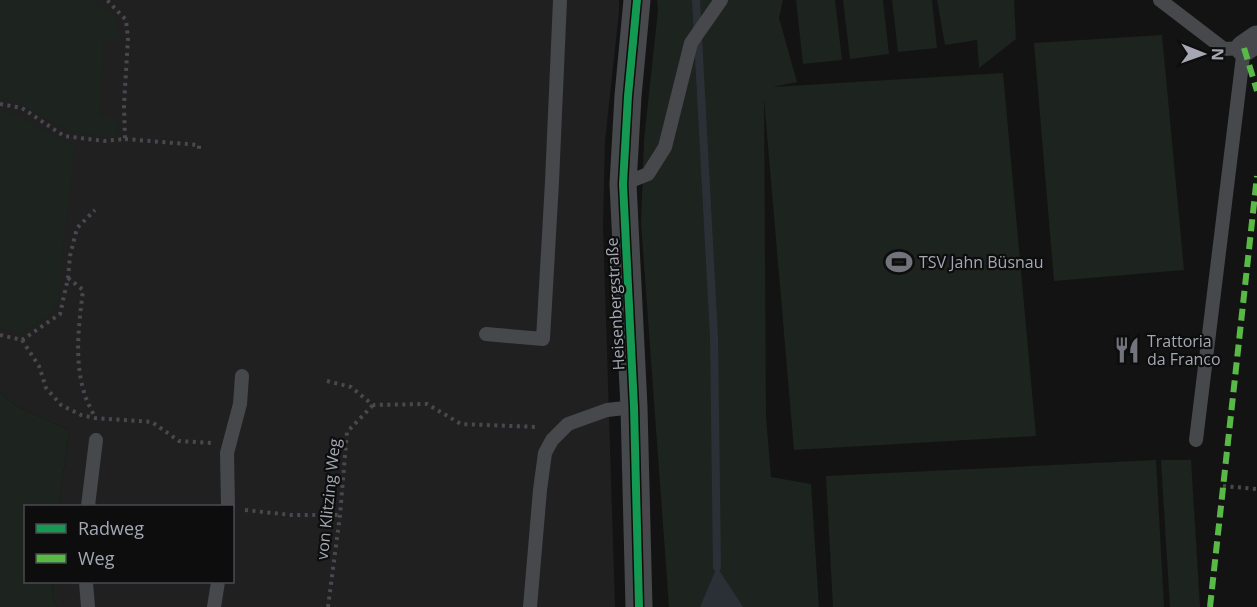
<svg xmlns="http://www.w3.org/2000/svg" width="1257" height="607" font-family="'Open Sans',sans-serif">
<rect width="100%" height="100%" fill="#131313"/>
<polygon fill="#202021" points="0,0 619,0 619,12 605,141 603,225 615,607 57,607 52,595 53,582 232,582 232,506 59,506 69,430 16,406 0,393"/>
<g fill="#1d231e">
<path d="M0 0H93L114 16 121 40H104L99 116 117 118 115 138C95 135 73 134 55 124 35 114 23 102 0 96Z"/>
<polygon points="657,0 783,0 779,18 797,82 773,87 1003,73 1036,436 794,450 764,99 766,417 771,477 811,484 819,607 669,607 641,223 644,140 658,10"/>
<polygon points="796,0 835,0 842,60 803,64"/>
<polygon points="843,0 883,0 889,54 850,59"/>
<polygon points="892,0 932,0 937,48 898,52"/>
<polygon points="937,0 1014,0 1016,39 979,68 977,40 945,45"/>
<polygon points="1162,35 1184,270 1054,281 1034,43"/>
<polygon points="0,110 27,120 50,134 75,145 62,254 59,299 48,317 21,332 0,328"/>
<polygon points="0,393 16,406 69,430 59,506 26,506 26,582 53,582 52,595 57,607 0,607"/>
<polygon points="1156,460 1164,607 833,607 826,476"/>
<polygon points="1161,460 1191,460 1200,607 1170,607"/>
</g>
<polygon fill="#2b3037" points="717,567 743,607 700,607"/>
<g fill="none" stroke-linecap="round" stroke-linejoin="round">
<polyline stroke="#2b3037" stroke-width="8" points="696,0 714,337 717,567"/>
<g stroke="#49494d" stroke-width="4" stroke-dasharray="3 4.5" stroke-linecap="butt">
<polyline points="0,104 22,108 64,136 104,141 125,139 124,105 128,38 126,20 107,0"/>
<polyline points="125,139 199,145 199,153"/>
<path d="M68 278 83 290C79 324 74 359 84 392 86 401 92 410 95 418"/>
<polyline points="0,335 22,340 60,314 68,278 70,256 77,228 95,210"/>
<polyline points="22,340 39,366 46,388 61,405 81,415 95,418 152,422 179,441 211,443"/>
<polyline points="327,381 351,387 373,405 427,404 461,424 537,427"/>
<polyline points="1223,486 1257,489"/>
<polyline points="245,510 291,515 340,515"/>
<polyline points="328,607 340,515 347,432 373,405"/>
</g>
<g stroke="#47484b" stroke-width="14">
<polyline points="1160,0 1224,49 1244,48 1196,440"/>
<polyline points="623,184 648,174 665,147 691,43 721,0"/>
<polyline points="486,334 543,339 552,182 560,0"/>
<polyline points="88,506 96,440"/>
<polyline points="228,506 227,453 240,404 242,376"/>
<polyline points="86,582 88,607"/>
<polyline points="214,607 218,582"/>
<polyline points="530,607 540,490 545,453 552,440 568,424 607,410 634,407"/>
</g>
<g stroke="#47484b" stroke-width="27">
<polyline points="637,0 628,96 623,184 634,407 639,607"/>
<polyline points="1244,48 1257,39"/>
</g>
<g stroke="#58b947" stroke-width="6" stroke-dasharray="12 6" stroke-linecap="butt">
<polyline points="1244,48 1257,91"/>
<polyline points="1210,607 1257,176"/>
</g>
<g stroke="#0d0d0e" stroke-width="11">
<polyline id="cycleway" points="637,0 628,96 623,184 634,407 639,607"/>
</g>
<use href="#cycleway" stroke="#139951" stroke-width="8"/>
</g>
<defs>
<g id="stadium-bare" transform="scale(2.07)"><path d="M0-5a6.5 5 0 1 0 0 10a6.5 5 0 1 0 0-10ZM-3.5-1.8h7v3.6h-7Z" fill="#72737b" stroke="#0d0d0e" stroke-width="2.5" paint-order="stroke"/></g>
<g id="restaurant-bare" transform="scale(2.07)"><path d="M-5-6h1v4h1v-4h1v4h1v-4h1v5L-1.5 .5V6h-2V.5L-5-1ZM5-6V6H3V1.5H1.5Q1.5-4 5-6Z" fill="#72737b" stroke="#0d0d0e" stroke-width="2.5" paint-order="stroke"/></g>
</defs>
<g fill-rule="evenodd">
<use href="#stadium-bare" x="899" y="262"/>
<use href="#restaurant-bare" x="1127" y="350"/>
</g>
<g text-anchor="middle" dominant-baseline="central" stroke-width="4.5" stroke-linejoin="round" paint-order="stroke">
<g font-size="16" fill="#a5a7b3" stroke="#0d0d0e" text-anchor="start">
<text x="919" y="262">TSV Jahn Büsnau</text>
<text x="1147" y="341">Trattoria<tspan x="1147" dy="18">da Franco</tspan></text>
</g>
<g font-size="16" fill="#a5a7b3" stroke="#0d0d0e">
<text transform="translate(615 304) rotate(-93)">Heisenbergstraße</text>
<text transform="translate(328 499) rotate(-84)">von Klitzing Weg</text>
</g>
</g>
<rect x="24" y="505" width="210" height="78" fill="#0d0d0e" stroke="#4a4b50" stroke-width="1.5"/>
<rect x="36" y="524" width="30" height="9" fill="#139951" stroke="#4a4b50" stroke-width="1.5"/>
<text x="78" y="535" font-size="18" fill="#a5a7b3">Radweg</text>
<rect x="36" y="554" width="30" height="9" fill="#58b947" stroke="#4a4b50" stroke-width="1.5"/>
<text x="78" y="565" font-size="18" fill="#a5a7b3">Weg</text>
<g transform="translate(1203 54) rotate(91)" stroke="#0d0d0e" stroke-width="4.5" paint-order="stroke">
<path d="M0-4.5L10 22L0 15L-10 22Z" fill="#a5a7b3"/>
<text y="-9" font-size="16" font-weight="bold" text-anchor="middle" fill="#a5a7b3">N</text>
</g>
</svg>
